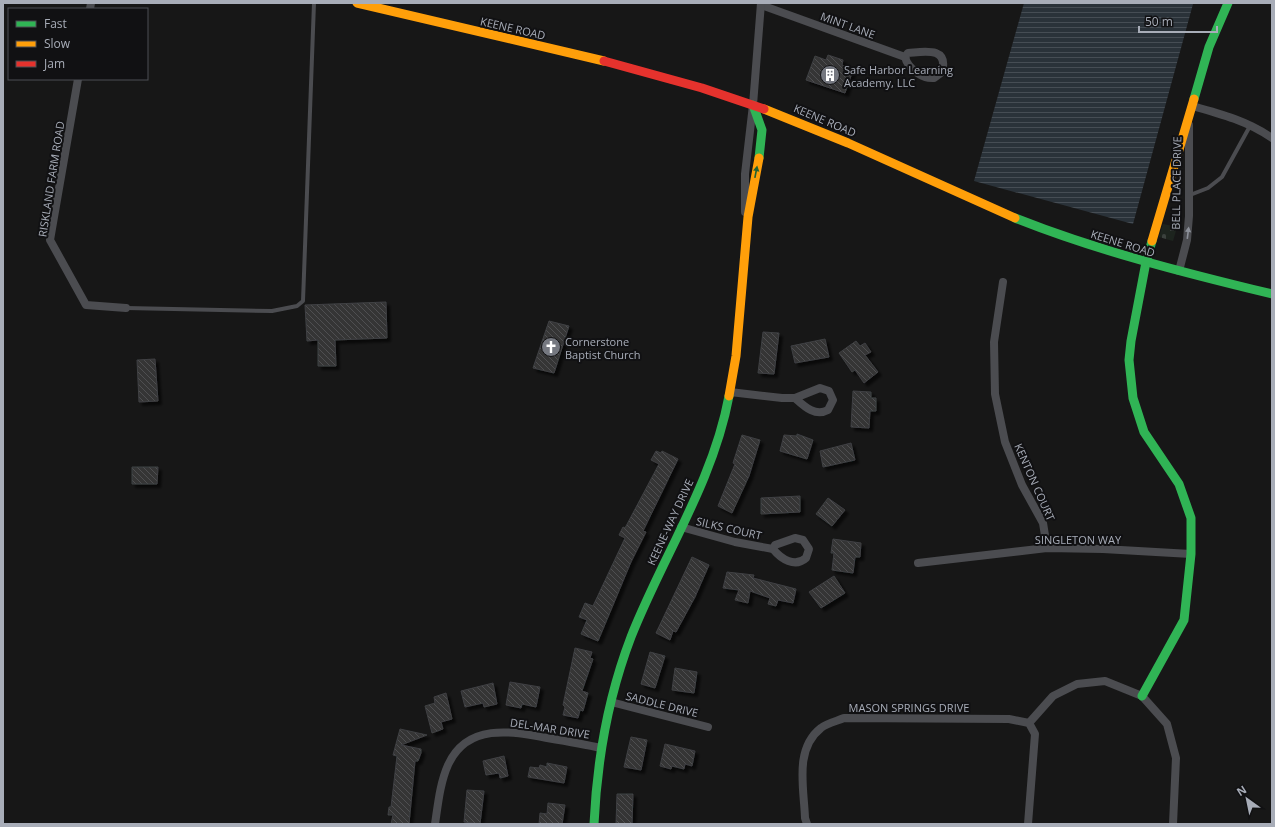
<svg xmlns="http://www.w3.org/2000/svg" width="1275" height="827" font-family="'Open Sans',sans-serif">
<defs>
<pattern id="cemetery-stones" width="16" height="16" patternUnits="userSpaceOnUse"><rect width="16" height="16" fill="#1d241e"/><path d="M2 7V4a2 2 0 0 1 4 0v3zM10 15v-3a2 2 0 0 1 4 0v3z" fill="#3b413d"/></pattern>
<pattern id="water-rules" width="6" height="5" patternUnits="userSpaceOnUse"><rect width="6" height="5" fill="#2a3239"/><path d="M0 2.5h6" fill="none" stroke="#464d54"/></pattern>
<pattern id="building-back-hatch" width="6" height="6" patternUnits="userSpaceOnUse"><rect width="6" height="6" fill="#353536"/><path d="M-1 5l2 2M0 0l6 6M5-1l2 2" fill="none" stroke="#4f5051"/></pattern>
<filter id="shadow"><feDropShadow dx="3.5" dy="3.5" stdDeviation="1" flood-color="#0009"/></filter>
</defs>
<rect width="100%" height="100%" fill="#171717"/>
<polygon fill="url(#cemetery-stones)" points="1163,224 1177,227 1173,241 1159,237"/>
<polygon fill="url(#water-rules)" points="1024,3 1193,4 1133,224 974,181"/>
<g fill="url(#building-back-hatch)" stroke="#3f4043" filter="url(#shadow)">
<polygon points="828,55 843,60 842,65 853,70 845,93 806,80 815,56 826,60"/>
<polygon points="386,302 387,338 335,340 336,366 318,366 318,340 307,341 305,305"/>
<polygon points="549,321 569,326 554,373 533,368"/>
<polygon points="763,332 779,333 774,374 758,373"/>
<polygon points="825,339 829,357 795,363 791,346"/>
<polygon points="856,341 860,346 865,343 871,352 865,355 878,372 864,383 855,370 852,372 839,353"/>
<polygon points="155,359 158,401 139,402 137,360"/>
<polygon points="853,391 871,392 871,398 876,398 876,411 870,411 869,428 851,427"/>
<polygon points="797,434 813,440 807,459 780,451 784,435 797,436"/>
<polygon points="742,435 760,440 749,476 732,513 718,506 735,464 733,463"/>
<polygon points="851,443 855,460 823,467 820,451"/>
<polygon points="656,451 661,453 662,451 678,459 643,531 646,532 631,562 598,641 581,634 587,620 579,617 585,603 593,606 625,538 619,535 623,527 625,528 659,464 651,460"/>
<polygon points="132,467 158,467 157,484 132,484"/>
<polygon points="800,496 800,512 761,514 761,498"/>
<polygon points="828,498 845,510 832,526 816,514"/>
<polygon points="833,539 861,543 860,557 855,557 853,573 832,570 834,553 831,553"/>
<polygon points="692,557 709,565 695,597 676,632 673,631 670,640 656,633"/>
<polygon points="727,572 754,575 753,578 796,589 793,603 778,600 776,606 768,604 770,598 750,591 748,603 735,600 739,590 723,588"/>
<polygon points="834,576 845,593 821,608 809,592"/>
<polygon points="575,648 592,652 590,658 593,659 582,691 588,693 583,711 580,710 578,718 563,715 565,707 563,705"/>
<polygon points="650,652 665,656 655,688 641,684"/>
<polygon points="675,668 697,672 694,693 672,690"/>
<polygon points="510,682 540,687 536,707 522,704 521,708 506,705"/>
<polygon points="493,683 497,704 484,707 483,703 465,707 461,691"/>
<polygon points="446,693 452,719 441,722 443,729 432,733 425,706 435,703 434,697"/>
<polygon points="400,729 427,735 401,745 421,749 421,753 418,761 415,761 409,824 391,824 393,815 388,815 389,807 391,807 397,756 393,755"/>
<polygon points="631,737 647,740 641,770 624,767"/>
<polygon points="665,744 695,751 692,766 685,764 684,769 672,766 671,769 660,766"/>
<polygon points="504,756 508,776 500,778 499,773 486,775 483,761"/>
<polygon points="547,763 567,767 564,783 528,777 530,767 539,768 540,765 547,767"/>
<polygon points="467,790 484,791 480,824 464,822"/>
<polygon points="617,794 633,794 632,824 616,824"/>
<polygon points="548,803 565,805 562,824 539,824 540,813 547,814"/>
</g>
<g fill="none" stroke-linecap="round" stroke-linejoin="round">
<g stroke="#4b4c50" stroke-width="4">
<polyline points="1190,195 1208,188 1222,177 1250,126"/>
<polyline points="126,308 272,311 297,306 303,301 314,3"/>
</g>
<g stroke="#4b4c50" stroke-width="8">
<path d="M761 5 905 57C908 69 923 79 934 78L942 72C949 46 923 52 908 53L905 57"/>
<polyline points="90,9 91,3"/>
<polyline points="78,79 50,240 86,305 126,308"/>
<path d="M1192 106C1221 114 1247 121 1272 138"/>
<polyline points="745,212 745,174 753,105 761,3"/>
<polyline points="1179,271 1187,240 1189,216 1189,125"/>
<polyline points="1003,282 994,342 995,394 1005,442 1022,485 1043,523 1047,548"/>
<path d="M730 392 782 398H795L820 388 829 391 833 400 828 410C815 417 804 406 795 398"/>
<polyline points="681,527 735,542 773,549"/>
<path d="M795 538 803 540 809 549 806 558C795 568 781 559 773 549L775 545Z"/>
<polyline points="918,563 1047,548 1103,549 1191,554"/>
<polyline points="611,702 708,727"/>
<polyline points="1029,723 1053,696 1077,684 1105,681 1142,696 1167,724 1176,758 1173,824"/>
<path d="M435 824C438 804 440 783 448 765 467 723 511 731 547 738 565 741 583 744 601 748"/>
<path d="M807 824 805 818C804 788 794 749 821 728 827 723 837 721 844 718L1009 719 1029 723 1035 734 1028 824"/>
</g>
<g stroke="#30b455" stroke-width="9">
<polyline points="1194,99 1209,47 1228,3"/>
<polyline points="753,105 762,130 759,158"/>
<path d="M1015 218C1098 251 1185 273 1272 294"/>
<polyline points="1142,696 1184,620 1191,554 1191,518 1179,484 1144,432 1133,398 1129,360 1131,341 1146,262 1152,241"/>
<path d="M594 824C597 760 608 697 631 637 663 556 713 482 729 396"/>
</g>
<g stroke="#ff9f0a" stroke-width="9">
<polyline points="357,3 604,61"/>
<polyline points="764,109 848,143 1015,218"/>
<polyline points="1152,241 1194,99"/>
<polyline points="729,396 736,356 748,217 759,158"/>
</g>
<polyline stroke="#e5322d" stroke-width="9" points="604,61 702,88 764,109"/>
</g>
<defs><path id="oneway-solid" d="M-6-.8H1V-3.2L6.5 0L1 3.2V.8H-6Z"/></defs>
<use fill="#206234" href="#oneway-solid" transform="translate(756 172) rotate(-79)"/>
<use fill="#8c9099" href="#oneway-solid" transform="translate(1188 233) rotate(-83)"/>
<defs>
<g id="building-disc" transform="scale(1)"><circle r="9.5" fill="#757880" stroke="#111113"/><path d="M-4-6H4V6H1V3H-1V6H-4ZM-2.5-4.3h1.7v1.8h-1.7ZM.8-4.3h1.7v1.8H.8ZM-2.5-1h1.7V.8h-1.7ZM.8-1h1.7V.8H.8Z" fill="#fff"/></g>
<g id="church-disc" transform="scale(1)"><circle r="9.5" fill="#757880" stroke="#111113"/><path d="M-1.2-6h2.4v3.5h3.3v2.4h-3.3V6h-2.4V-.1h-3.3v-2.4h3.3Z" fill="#fff"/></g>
</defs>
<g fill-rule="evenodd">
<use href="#building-disc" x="830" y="75"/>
<use href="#church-disc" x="551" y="347"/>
</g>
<g text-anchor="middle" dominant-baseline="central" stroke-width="4" stroke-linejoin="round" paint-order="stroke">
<g font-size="11" fill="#a8adb8" stroke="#111113">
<text transform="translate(848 25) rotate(20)">MINT LANE</text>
<text transform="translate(513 28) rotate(13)">KEENE ROAD</text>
<text transform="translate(825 120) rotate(23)">KEENE ROAD</text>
<text transform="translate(51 179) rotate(-81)">RISKLAND FARM ROAD</text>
<text transform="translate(1176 183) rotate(-89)">BELL PLACE DRIVE</text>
<text transform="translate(1123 243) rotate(17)">KEENE ROAD</text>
<text transform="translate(1035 482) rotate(66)">KENTON COURT</text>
<text transform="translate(670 522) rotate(-65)">KEENE-WAY DRIVE</text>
<text transform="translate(729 528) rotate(13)">SILKS COURT</text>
<text x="1078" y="539">SINGLETON WAY</text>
<text transform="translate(662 704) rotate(14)">SADDLE DRIVE</text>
<text x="909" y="707">MASON SPRINGS DRIVE</text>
<text transform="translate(550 728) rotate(9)">DEL-MAR DRIVE</text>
</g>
<g font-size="11" fill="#a8adb8" stroke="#111113" text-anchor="start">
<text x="844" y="69">Safe Harbor Learning<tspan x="844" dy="13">Academy, LLC</tspan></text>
<text x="565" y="341">Cornerstone<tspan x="565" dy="13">Baptist Church</tspan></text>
</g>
</g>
<rect width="1275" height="827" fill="none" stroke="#a8adb8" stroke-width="8"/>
<rect x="8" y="8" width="140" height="72" fill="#111113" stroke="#4d4f55"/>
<rect x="16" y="21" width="20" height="6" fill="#30b455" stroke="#4d4f55"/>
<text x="44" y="28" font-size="12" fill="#a8adb8">Fast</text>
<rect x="16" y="41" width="20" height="6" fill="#ff9f0a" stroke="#4d4f55"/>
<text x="44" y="48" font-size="12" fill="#a8adb8">Slow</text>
<rect x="16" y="61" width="20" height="6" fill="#e5322d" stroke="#4d4f55"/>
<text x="44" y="68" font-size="12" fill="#a8adb8">Jam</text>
<g transform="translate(1247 799) rotate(327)" stroke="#111113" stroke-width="3" paint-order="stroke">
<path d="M0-3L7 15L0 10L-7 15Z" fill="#a8adb8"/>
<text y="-6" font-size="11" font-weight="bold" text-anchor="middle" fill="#a8adb8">N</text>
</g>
<path d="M1139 26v6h78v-6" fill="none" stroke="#a8adb8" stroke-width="2"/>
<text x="1145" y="26" font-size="12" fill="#a8adb8" stroke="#111113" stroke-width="3" paint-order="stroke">50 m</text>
</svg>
